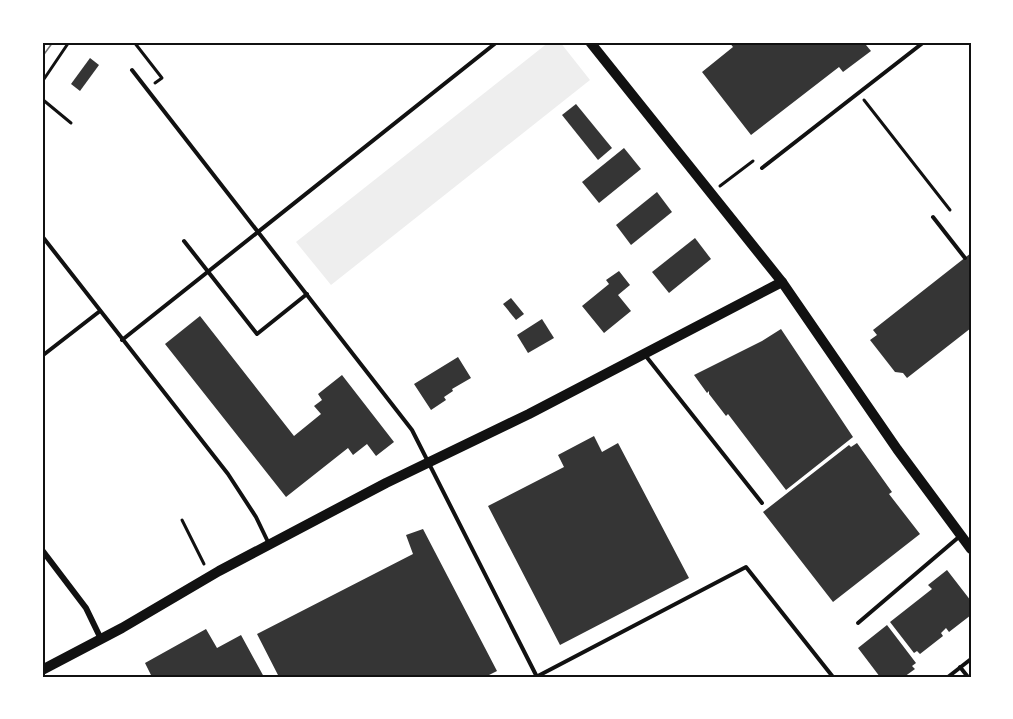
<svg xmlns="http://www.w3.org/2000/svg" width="1013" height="719" font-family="'Work Sans',sans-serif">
<rect width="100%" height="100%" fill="#fff"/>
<polygon fill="#eee" points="549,42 560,42 590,80 331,285 296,242"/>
<g fill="#353535">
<polygon points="729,42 871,42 866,45 871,51 843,72 839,67 751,135 702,72 733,47"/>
<polygon points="90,58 99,65 80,91 71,84"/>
<polygon points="576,104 612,148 598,160 562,115"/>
<polygon points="624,148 641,169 599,203 582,182"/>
<polygon points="657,192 672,212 631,245 616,225"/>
<polygon points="695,238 711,259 669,293 652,272"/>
<polygon points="971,253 971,328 907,378 903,373 895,372 870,340 877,335 873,330"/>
<polygon points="619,271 630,285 618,295 631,311 604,333 582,306 609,284 606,280"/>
<polygon points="511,298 524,314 516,320 503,304"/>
<polygon points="200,316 294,436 321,414 314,406 322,400 318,394 342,375 394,442 376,456 367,444 353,455 348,448 286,497 165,344"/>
<polygon points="542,319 554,338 528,353 517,335"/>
<polygon points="781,329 853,437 786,490 728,414 726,416 709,394 709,391 707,393 694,375 762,341"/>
<polygon points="458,357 471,378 452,389 453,391 444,397 446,400 431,410 414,384"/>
<polygon points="594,436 602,452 618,443 689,578 560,645 488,506 564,467 558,455"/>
<polygon points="857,443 892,492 889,494 920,534 833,602 763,512 849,445 851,447"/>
<polygon points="423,529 497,671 485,677 279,677 257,634 413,554 406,535"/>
<polygon points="947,570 971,601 971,615 949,632 946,628 941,633 943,636 920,654 917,651 914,653 890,622 932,589 928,585"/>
<polygon points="887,625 916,663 912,666 915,669 904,677 880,677 858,648"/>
<polygon points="206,629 217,648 241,635 264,677 152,677 145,663"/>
</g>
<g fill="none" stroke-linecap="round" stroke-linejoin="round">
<g stroke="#111" stroke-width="3">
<polyline points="134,42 162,78 155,83"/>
<polyline points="42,82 69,42"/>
<polyline points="42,99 71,123"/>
<polyline points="864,100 950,210"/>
<polyline points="720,186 753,161"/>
<polyline points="182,520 204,564"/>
</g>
<g stroke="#111" stroke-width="4">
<polyline points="132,70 412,430 537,677"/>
<polyline points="762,168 924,42"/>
<polyline points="933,217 965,258"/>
<polyline points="42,236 228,474 256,517 269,544"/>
<polyline points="184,241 257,334 307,294"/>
<polyline points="122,340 497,42"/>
<polyline points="645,355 762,503"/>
<polyline points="42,356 100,311"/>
<polyline points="858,623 960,536"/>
<polyline points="960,667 968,677"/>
<polyline points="536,677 746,567 833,677"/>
<polyline points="948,677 971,659"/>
</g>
<polyline stroke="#111" stroke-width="6" points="42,550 86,608 101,639"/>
<g stroke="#111" stroke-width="10">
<polyline points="590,42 782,282 897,449 971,549"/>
<polyline points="42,670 122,628 219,571 386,483 529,414 782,282"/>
</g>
<polyline stroke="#707070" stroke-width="1.5" points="42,57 53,42"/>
</g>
<rect width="1013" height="719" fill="none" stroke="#ffffff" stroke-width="87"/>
<rect x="44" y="44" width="926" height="632" fill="none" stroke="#111" stroke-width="2"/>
</svg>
